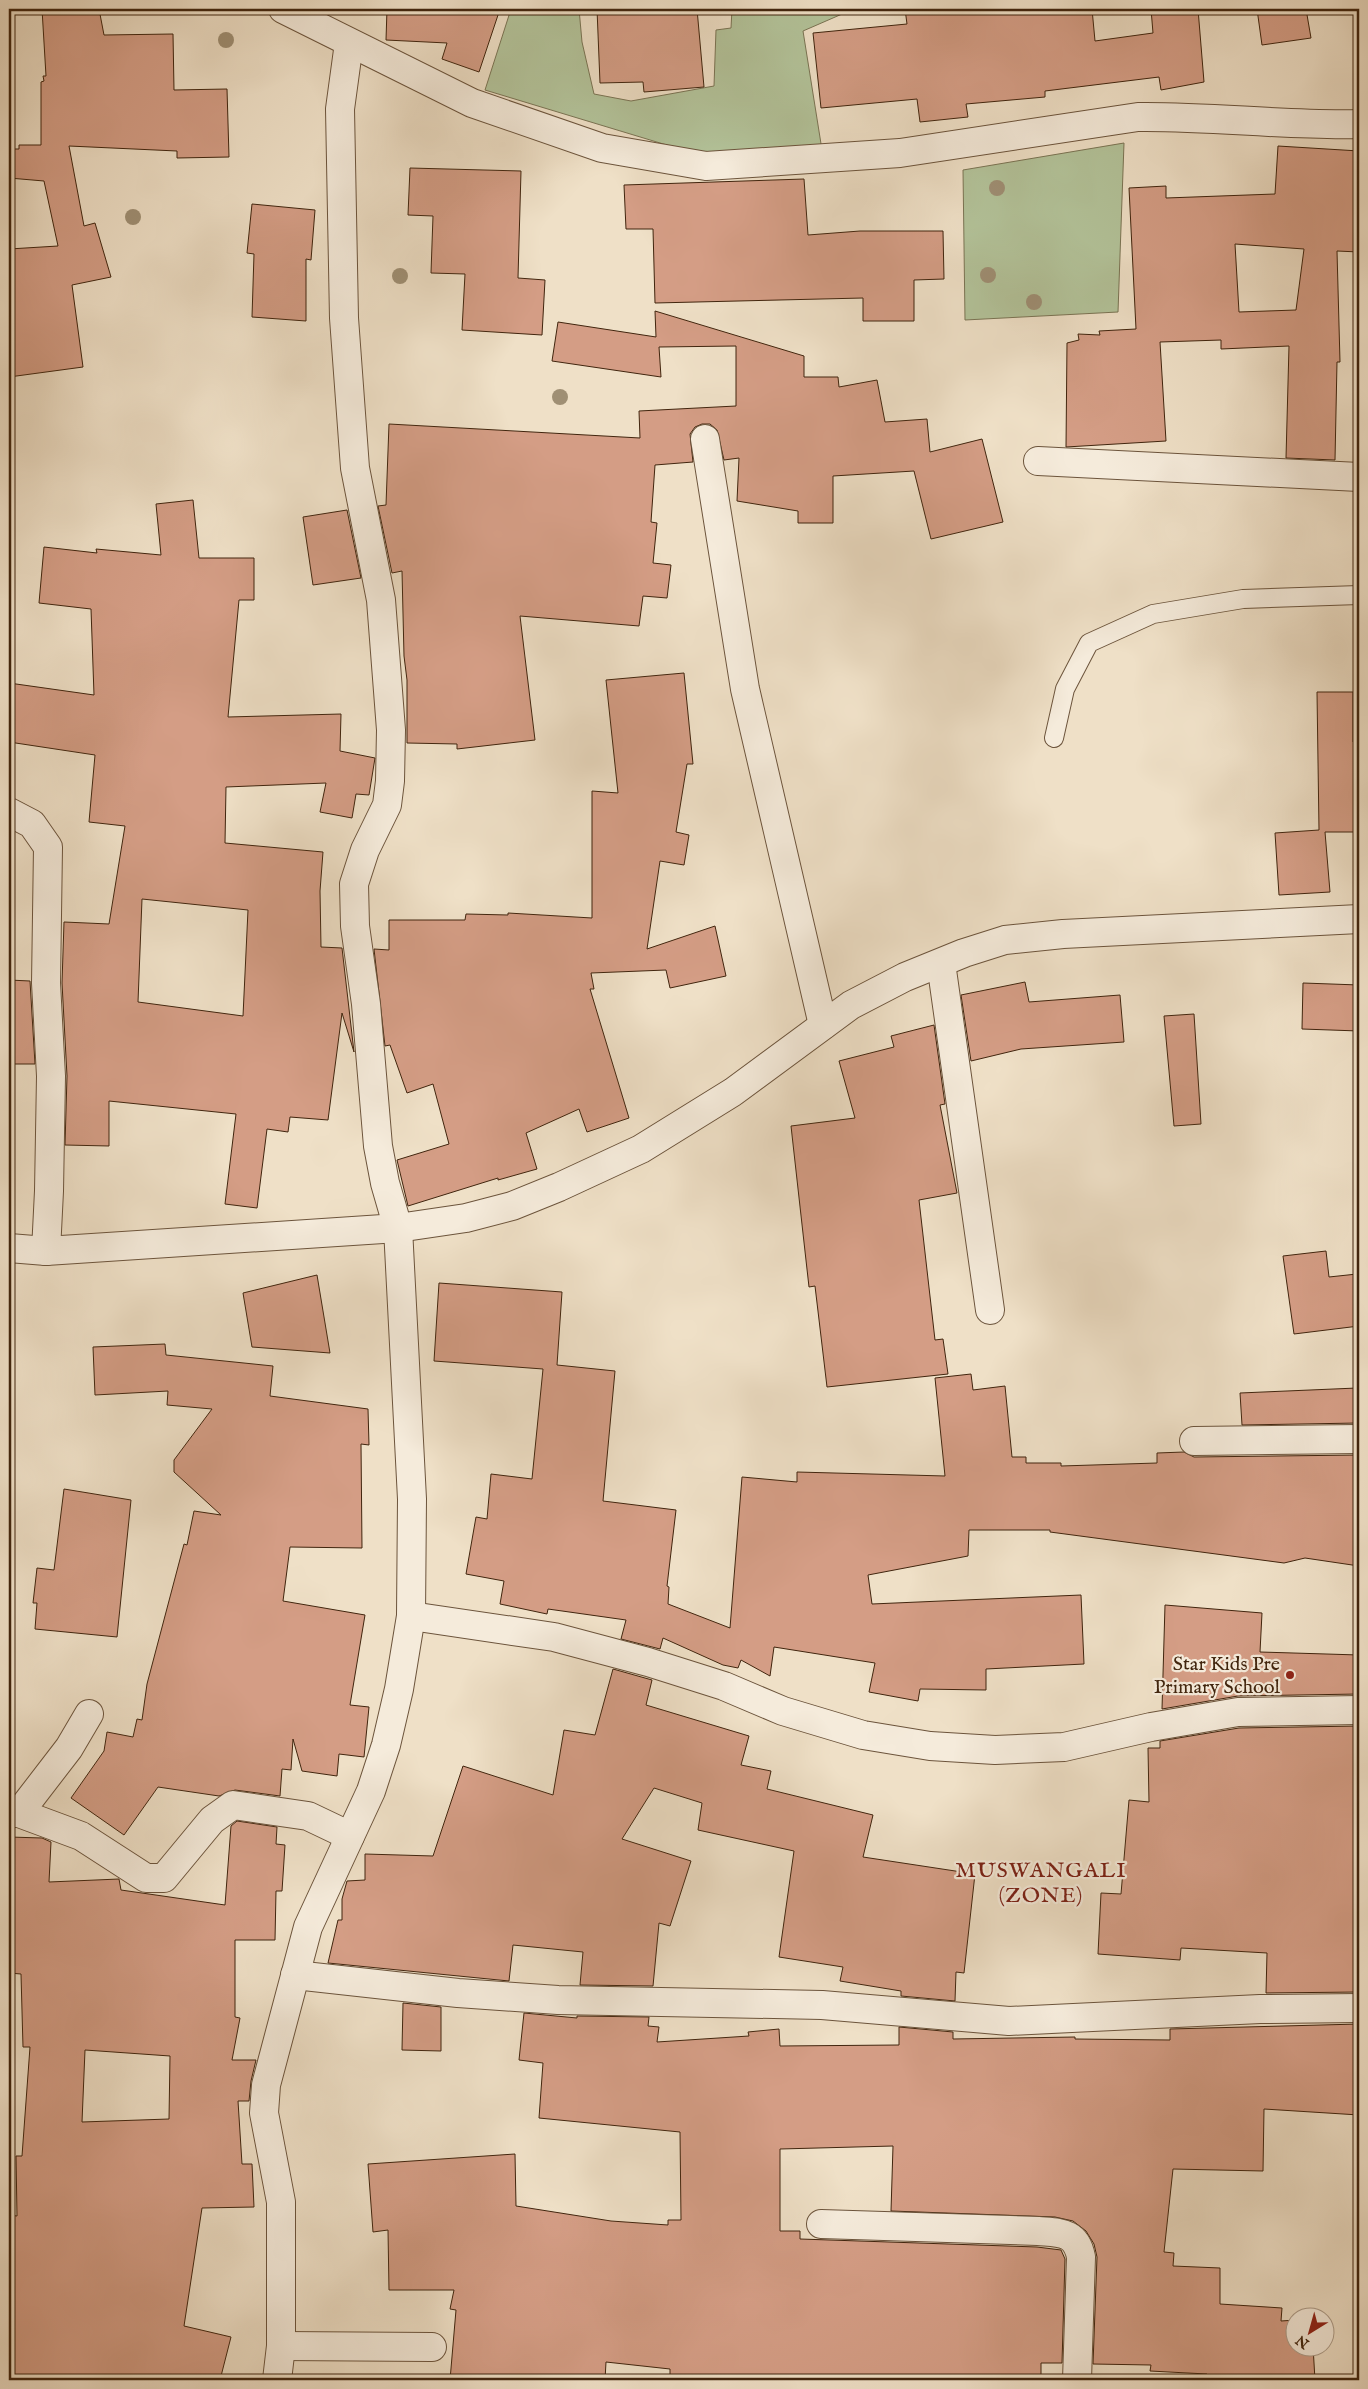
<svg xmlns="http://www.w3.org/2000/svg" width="1368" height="2389" font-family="'IM FELL English',serif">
<rect width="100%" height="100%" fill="#efe0c7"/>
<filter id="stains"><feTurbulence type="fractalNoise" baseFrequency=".004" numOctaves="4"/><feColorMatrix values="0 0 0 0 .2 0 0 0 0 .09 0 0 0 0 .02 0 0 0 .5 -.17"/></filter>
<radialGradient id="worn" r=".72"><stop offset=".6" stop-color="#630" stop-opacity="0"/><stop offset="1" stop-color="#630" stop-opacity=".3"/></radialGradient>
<g fill="#b3c39a" stroke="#7a7454">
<polygon points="511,9 579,9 582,42 594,94 631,101 714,86 716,30 731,28 732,9 848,9 849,11 803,31 822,150 703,156 485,90"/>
<polygon points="1124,143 1118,312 965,320 963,170"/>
</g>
<g fill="#d49d85" stroke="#41250e" fill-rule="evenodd">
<polygon points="42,9 99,9 104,35 173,34 174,90 227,89 229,157 177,158 177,151 69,146 84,226 95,223 111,277 72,285 83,367 9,377 9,249 58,246 44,181 9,178 9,149 19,149 19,145 41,145 41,82 44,81 43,76 46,76"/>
<polygon points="387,9 458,11 459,9 500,9 479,72 442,59 447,43 386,40"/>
<polygon points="597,9 697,9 704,87 644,92 643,82 600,83"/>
<polygon points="905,9 1092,9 1095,41 1153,33 1151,9 1198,9 1204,82 1161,90 1159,77 1045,91 1045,97 966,104 968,117 920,122 917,99 821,108 813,33 907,24"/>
<polygon points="1257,9 1306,9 1311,38 1262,45"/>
<path d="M1278 146 1359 151V252L1337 251 1340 362H1337L1335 460 1286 458 1289 346 1221 349V340L1160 342 1166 441 1066 447 1067 343 1079 340 1078 334 1100 335 1099 331 1136 329 1129 188 1166 186V198L1275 194ZM1235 244 1304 249 1296 310 1239 312Z"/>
<polygon points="410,168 521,171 518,278 545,280 542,335 462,330 465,274 431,273 433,216 408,215"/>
<polygon points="804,179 808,235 860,231 943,231 944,279 914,280 914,321 863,321 863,298 655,303 653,229 626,229 624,185"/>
<polygon points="252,204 315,210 311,260 306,259 306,321 252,317 254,254 247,253"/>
<polygon points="655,311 804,356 804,377 838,377 839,387 877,380 885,422 927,419 930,452 982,439 1003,522 931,539 914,471 833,476 833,523 798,523 798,511 737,501 739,458 724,460 717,430 710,424 702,424 695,427 690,434 693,462 655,465 651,522 657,523 653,563 671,565 667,598 643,596 639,626 520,616 535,740 457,749 457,744 407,743 407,680 404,656 402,571 392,573 378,506 386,505 389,424 640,438 639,411 736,406 736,346 659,347 661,377 552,361 558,322 656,337"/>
<path d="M193 500 199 558H254V600H239L228 717 341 714 340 751 375 758 369 795 356 794 352 818 320 812 326 783 226 787 225 843 323 852 320 891 321 947 342 948 354 1052 342 1013 328 1120 290 1117 288 1132 267 1129 257 1208 225 1204 236 1114 109 1101V1146L65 1145 67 1076 62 983 64 922 109 924 125 826 89 822 95 755 9 742V683L94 695 91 609 39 603 44 547 97 553 96 549 161 555 156 504ZM142 899 248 910 243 1016 138 1002Z"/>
<polygon points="347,510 361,578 313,585 303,517"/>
<polygon points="684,673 693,764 687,764 676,832 689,835 684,865 660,861 647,949 715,926 726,976 670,988 666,970 591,973 594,989 590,989 629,1118 587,1132 579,1109 526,1133 537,1169 498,1180 498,1178 408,1206 397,1160 449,1144 433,1084 407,1093 390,1045 385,1046 374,949 389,950 389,920 465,920 466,914 508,915 508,913 592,918 592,791 618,793 606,680"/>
<polygon points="1317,692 1353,692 1353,742 1359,742 1359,832 1325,832 1330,892 1279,895 1275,833 1319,830"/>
<polygon points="9,980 30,981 35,1064 9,1064"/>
<polygon points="1025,982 1029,1002 1120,995 1124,1042 1021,1049 971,1061 961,995"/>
<polygon points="1303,983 1359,985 1359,1031 1302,1029"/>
<polygon points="1194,1014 1201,1124 1174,1126 1164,1016"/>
<polygon points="934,1025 945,1104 940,1105 957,1193 919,1200 935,1340 943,1339 948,1374 827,1387 815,1286 809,1287 791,1126 855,1118 839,1061 894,1047 891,1036"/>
<polygon points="1326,1251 1329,1277 1357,1274 1359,1326 1294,1334 1283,1256"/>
<polygon points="317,1275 330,1353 252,1347 243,1293"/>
<polygon points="439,1283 562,1292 557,1365 615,1371 603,1501 676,1510 667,1586 669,1587 668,1604 730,1628 742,1477 797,1482 797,1472 945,1476 935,1378 971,1374 973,1390 1005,1386 1012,1457 1026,1457 1026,1463 1061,1463 1061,1466 1157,1463 1157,1453 1184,1452 1194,1457 1359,1455 1359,1566 1305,1558 1284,1563 1050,1532 1050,1530 969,1530 968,1556 868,1575 872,1604 1081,1595 1084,1664 986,1669 986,1690 920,1689 918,1701 869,1692 875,1663 774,1647 770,1676 741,1660 738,1668 723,1665 663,1638 660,1649 621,1639 626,1620 548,1609 547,1614 500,1604 504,1581 466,1574 476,1517 487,1519 491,1474 532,1479 543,1369 434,1361"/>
<polygon points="165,1344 166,1355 273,1366 270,1396 368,1409 369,1445 361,1444 362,1548 290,1547 283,1601 365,1615 350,1705 369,1707 364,1757 339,1754 337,1776 302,1771 293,1739 291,1770 282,1769 280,1796 235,1790 219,1796 158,1787 124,1835 71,1798 104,1751 107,1732 133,1737 137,1719 142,1720 147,1684 184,1544 187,1545 194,1511 221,1515 174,1472 174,1460 212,1409 167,1405 168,1391 95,1395 93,1347"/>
<polygon points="1357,1388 1359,1423 1242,1425 1240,1393"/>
<polygon points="64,1489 131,1500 117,1637 35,1629 37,1603 33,1603 37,1568 54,1570"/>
<polygon points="1165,1605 1262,1613 1260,1652 1359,1655 1359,1694 1238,1696 1162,1709"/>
<polygon points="613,1669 652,1680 646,1705 749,1736 741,1765 771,1771 767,1789 873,1815 863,1857 975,1874 964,1973 956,1972 955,2001 901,1996 901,1991 840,1981 843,1967 779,1957 794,1851 698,1830 702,1803 654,1788 622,1839 691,1861 670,1926 659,1923 653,1986 580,1985 583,1952 513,1945 509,1981 328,1963 338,1920 342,1920 342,1899 347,1881 365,1880 365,1854 433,1856 463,1766 553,1795 564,1730 595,1735"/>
<polygon points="1359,1726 1359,1992 1266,1993 1267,1953 1181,1948 1180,1960 1098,1954 1101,1893 1121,1894 1129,1800 1149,1802 1148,1748 1160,1748 1160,1741 1239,1728"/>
<path d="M237 1821 277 1827 276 1844 285 1845 282 1891H276L275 1940H235V2017L240 2018 232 2060H256L251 2081 249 2101H238L242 2164H252L254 2207 202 2208 184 2326 231 2337 220 2380H9V2215L17 2216 16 2156H22L30 2047H23L21 1974 9 1973V1837L42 1838 51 1842 49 1882 119 1879 121 1890 225 1905 231 1826ZM85 2050 170 2056 169 2119 82 2122Z"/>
<polygon points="403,2003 441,2007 441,2051 402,2050"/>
<polygon points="524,2013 577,2018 577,2016 649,2017 648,2026 659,2027 657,2042 749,2036 748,2032 779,2029 780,2046 899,2045 899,2027 953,2032 953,2039 1075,2037 1075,2039 1170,2040 1170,2029 1359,2024 1359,2115 1264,2109 1263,2171 1173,2169 1164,2252 1174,2253 1173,2266 1220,2268 1220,2304 1282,2308 1281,2321 1296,2320 1296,2346 1313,2346 1315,2380 1207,2380 1207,2374 1150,2371 1151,2365 1093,2364 1097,2257 1094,2244 1086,2231 1073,2221 1055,2217 891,2211 893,2146 780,2149 780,2231 800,2231 800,2239 1037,2247 1061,2250 1065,2259 1062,2363 1041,2363 1041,2380 670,2380 670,2369 606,2362 605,2380 450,2380 456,2310 450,2309 454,2290 389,2290 388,2230 373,2232 368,2164 515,2154 516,2206 611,2221 668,2225 668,2220 681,2220 680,2132 539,2118 543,2063 519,2060"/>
</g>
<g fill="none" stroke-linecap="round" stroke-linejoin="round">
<g stroke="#6c543c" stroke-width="20">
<polyline id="lane" points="1054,738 1065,689 1089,643 1153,614 1243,599 1359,595"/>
</g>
<g stroke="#6c543c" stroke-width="30">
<g id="street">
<path d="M283 9 472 103 602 148 706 166 900 153 1138 117C1212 116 1285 126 1359 124"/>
<polyline points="705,439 745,689 823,1025"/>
<polyline points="1038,461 1359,477"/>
<polyline points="9,812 32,824 48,847 46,983 51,1076 49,1191 46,1251"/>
<polyline points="941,963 990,1310"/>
<polyline points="9,1248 46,1251 398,1228 466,1218 512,1206 559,1187 641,1149 733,1092 851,1005 905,977 964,953 1005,940 1063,934 1359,919"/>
<polyline points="1194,1441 1359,1439"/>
<polyline points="411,1616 554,1637 648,1662 724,1686 783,1711 863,1735 930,1746 995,1750 1064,1747 1151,1727 1238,1712 1359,1710"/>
<polyline points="9,1813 19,1813 81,1836 146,1878 164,1878 212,1820 233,1805 308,1816 350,1836"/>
<polyline points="19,1813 69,1748 89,1714"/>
<polyline points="295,1975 458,1993 558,2000 822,2005 1009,2021 1260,2009 1359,2008"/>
<path d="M821 2224 1038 2231C1060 2233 1076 2231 1081 2257L1077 2380"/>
<polyline points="281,2346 432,2347"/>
<polyline points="277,2380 281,2346 281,2202 264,2113 266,2085 308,1927 371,1791 386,1745 399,1689 411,1616 412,1499 398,1228 385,1183 378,1146 366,1004 355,926 354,884 365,850 387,805 390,781 391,730 381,600 355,468 344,318 340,109 349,43"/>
</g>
</g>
<use href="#lane" stroke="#f5ebdb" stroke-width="18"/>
<use href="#street" stroke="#f5ebdb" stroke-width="28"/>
</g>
<g fill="#9f8f74">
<circle cx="226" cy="40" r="8"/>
<circle cx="997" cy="188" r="8"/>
<circle cx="133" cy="217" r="8"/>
<circle cx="988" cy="275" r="8"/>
<circle cx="400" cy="276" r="8"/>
<circle cx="1034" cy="302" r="8"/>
<circle cx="560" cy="397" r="8"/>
</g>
<circle fill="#8f2418" stroke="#f5ebdb" stroke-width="2" cx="1290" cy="1675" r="5"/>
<g text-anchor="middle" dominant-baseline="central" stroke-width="4.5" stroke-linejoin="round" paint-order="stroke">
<g font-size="20" fill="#41250e" stroke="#f5ebdb" text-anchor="end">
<text x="1280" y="1664">Star Kids Pre<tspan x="1280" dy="23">Primary School</tspan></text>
</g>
<g font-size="22" letter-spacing="1" fill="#7a1f14" stroke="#f5ebdb">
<text x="1041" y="1871">MUSWANGALI<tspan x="1041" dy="25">(ZONE)</tspan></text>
</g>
</g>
<rect width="1368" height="2389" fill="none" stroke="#efe0c7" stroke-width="30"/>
<rect x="10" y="10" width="1348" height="2369" fill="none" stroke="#41250e" stroke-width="2.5"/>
<rect x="15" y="15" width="1338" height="2359" fill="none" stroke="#41250e"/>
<g transform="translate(1310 2332) rotate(217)"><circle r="24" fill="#f5ebdb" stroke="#ad9c89"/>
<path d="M0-4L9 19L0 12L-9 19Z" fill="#8f2418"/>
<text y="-8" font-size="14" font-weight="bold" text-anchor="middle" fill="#41250e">N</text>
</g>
<rect width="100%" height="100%" filter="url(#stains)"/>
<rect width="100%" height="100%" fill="url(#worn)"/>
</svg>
